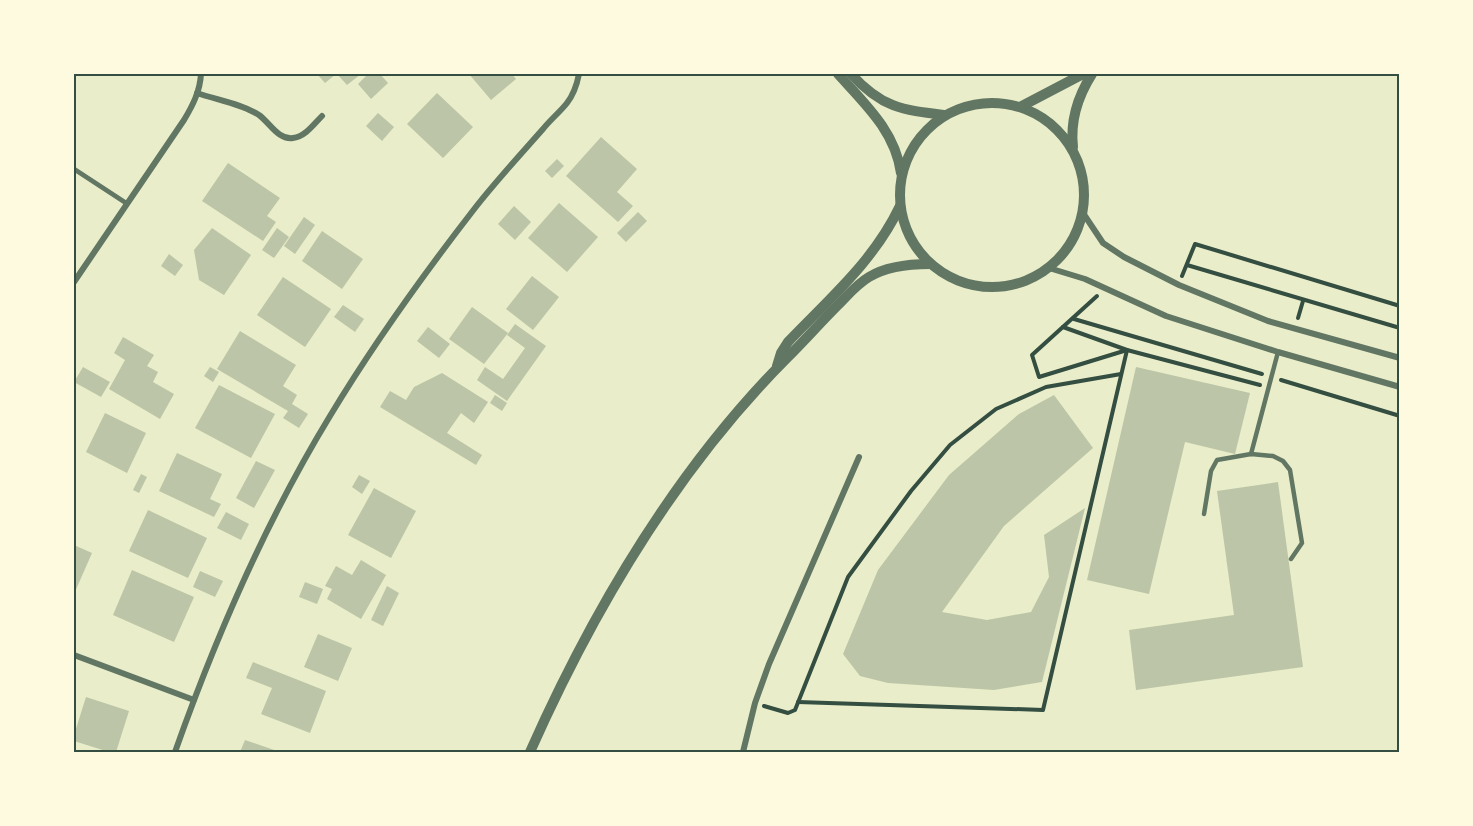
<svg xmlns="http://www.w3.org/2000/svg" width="1473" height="826" font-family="Figtree,sans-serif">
<rect width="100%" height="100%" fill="#e9edc9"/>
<g fill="#bcc5a7">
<polygon points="317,74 336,74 325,83"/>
<polygon points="337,74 361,74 347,85"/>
<polygon points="368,74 380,74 388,83 371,99 358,84"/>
<polygon points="469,74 512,74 516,79 491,100"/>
<polygon points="437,93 473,127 443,158 407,124"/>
<polygon points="378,113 394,127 382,141 366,126"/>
<polygon points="601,137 637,169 617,192 633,206 618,222 566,176"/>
<polygon points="557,159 564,166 552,178 545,171"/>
<polygon points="228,163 280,198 267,216 276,222 263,241 202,201"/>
<polygon points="559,203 598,237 567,272 528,238"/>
<polygon points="514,206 531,222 515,240 498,224"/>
<polygon points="638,212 647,221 626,242 617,233"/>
<polygon points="304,217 315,225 295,254 284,246"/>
<polygon points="212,228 251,255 224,295 199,280 194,250"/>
<polygon points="277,228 289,237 274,258 262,250"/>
<polygon points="322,231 363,259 342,289 302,261"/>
<polygon points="169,254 183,265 175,276 161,266"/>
<polygon points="532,276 559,297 533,330 506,309"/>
<polygon points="283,277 331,309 305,347 257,315"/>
<polygon points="343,305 364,319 355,332 334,317"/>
<polygon points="472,307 508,333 484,364 449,339"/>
<polygon points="515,324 546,346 507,401 477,380 485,367 503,379 525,348 507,335"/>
<polygon points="428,327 450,344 439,358 417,341"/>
<polygon points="240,331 296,365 283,386 297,395 292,404 308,414 299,428 283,418 288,411 217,369"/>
<polygon points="123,337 154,355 147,366 158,372 153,382 174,394 160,419 109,389 125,360 114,353"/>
<polygon points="83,367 110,382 101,397 74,382"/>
<polygon points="210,367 219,372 213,382 204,376"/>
<polygon points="1136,367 1250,393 1235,454 1185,442 1149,594 1087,580"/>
<polygon points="442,373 488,402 474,423 461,413 447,433 482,455 476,465 380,407 390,391 406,400 414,387"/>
<polygon points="219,385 275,414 251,458 195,428"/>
<polygon points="495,395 507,403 502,411 490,403"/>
<polygon points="1054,395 1093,448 1004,526 942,612 987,620 1031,612 1049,577 1044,535 1085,508 1042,682 994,690 888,683 860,676 843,654 878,570 949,475 1019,414"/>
<polygon points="105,413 146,433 127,473 86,452"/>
<polygon points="177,453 222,474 210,499 221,504 214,517 159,491"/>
<polygon points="256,461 275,470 254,508 236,498"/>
<polygon points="141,474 147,477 139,493 133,490"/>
<polygon points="359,475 370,481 362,494 352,487"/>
<polygon points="1278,482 1303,667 1136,690 1129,630 1234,615 1217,491"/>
<polygon points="374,488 416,511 391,558 348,535"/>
<polygon points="148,510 207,538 188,578 129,551"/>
<polygon points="226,512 249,524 241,540 217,528"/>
<polygon points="74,545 92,553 74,594"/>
<polygon points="361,560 386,575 361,619 327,599 332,589 325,586 336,566 352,575"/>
<polygon points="132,570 194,597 174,642 113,615"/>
<polygon points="200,571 223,581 215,597 193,587"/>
<polygon points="305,582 323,589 317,604 299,597"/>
<polygon points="387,586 399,593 383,626 371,620"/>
<polygon points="318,634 352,648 338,681 304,667"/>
<polygon points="253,662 326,691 310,733 261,714 272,688 246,678"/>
<polygon points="86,697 129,711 116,752 109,752 74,741 74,735"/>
<polygon points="245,740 277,751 276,752 240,752"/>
</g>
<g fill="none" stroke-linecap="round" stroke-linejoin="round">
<g stroke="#344e41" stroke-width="4">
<polyline points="1187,265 1400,328"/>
<polyline points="1182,276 1195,244 1400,306"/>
<polyline points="1097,296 1032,355 1039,377 1127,350 1260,385"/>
<polyline points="1298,318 1303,301"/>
<polyline points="1074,319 1262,374"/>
<polyline points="1281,380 1400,416"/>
<polyline points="798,702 1043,710 1127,350 1063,327"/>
<polyline points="764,706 788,713 795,710 848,577 911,491 950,445 996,409 1046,387 1121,374"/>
</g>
<g stroke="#617663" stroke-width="4.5">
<polyline points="74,169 126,203"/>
<polyline points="1251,454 1278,352"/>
<polyline points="1204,514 1211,471 1217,460 1251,454 1273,456 1283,461 1290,470 1302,543 1291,559"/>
</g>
<g stroke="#617663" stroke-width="6">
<path d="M197 93C217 100 242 104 259 115 270 123 278 140 293 138 305 137 314 124 322 116"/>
<polyline points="1083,213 1103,243 1124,257 1179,285 1268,321 1400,358"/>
<polyline points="1049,268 1085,279 1166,316 1278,352 1400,387"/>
<path d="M74 282 184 120C193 105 200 91 201 74"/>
<polyline points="74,655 194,700"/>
<path d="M175 752C216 636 266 521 330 416 374 343 423 275 475 208 496 181 520 155 543 129 550 120 560 112 567 103 574 94 577 84 579 74"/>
<polyline points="743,752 755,703 769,664 859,457"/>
</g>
<g stroke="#617663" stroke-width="10">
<path d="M838 74C865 104 895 131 901 173"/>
<path d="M851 74C882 108 902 110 945 115"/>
<circle cx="992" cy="195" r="92"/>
<polyline points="1020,107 1083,74"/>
<path d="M1073 147C1070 120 1078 96 1092 74"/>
<path d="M777 366 781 353 788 342C830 298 874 261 900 206"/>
<path d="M530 752C594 608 676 469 788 357 805 340 821 322 838 305 848 295 857 284 869 277 887 266 909 264 930 264"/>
</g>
</g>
<rect width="1473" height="826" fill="none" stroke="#fefae0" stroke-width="150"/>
<rect x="75" y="75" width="1323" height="676" fill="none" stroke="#344e41" stroke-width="2"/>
</svg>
